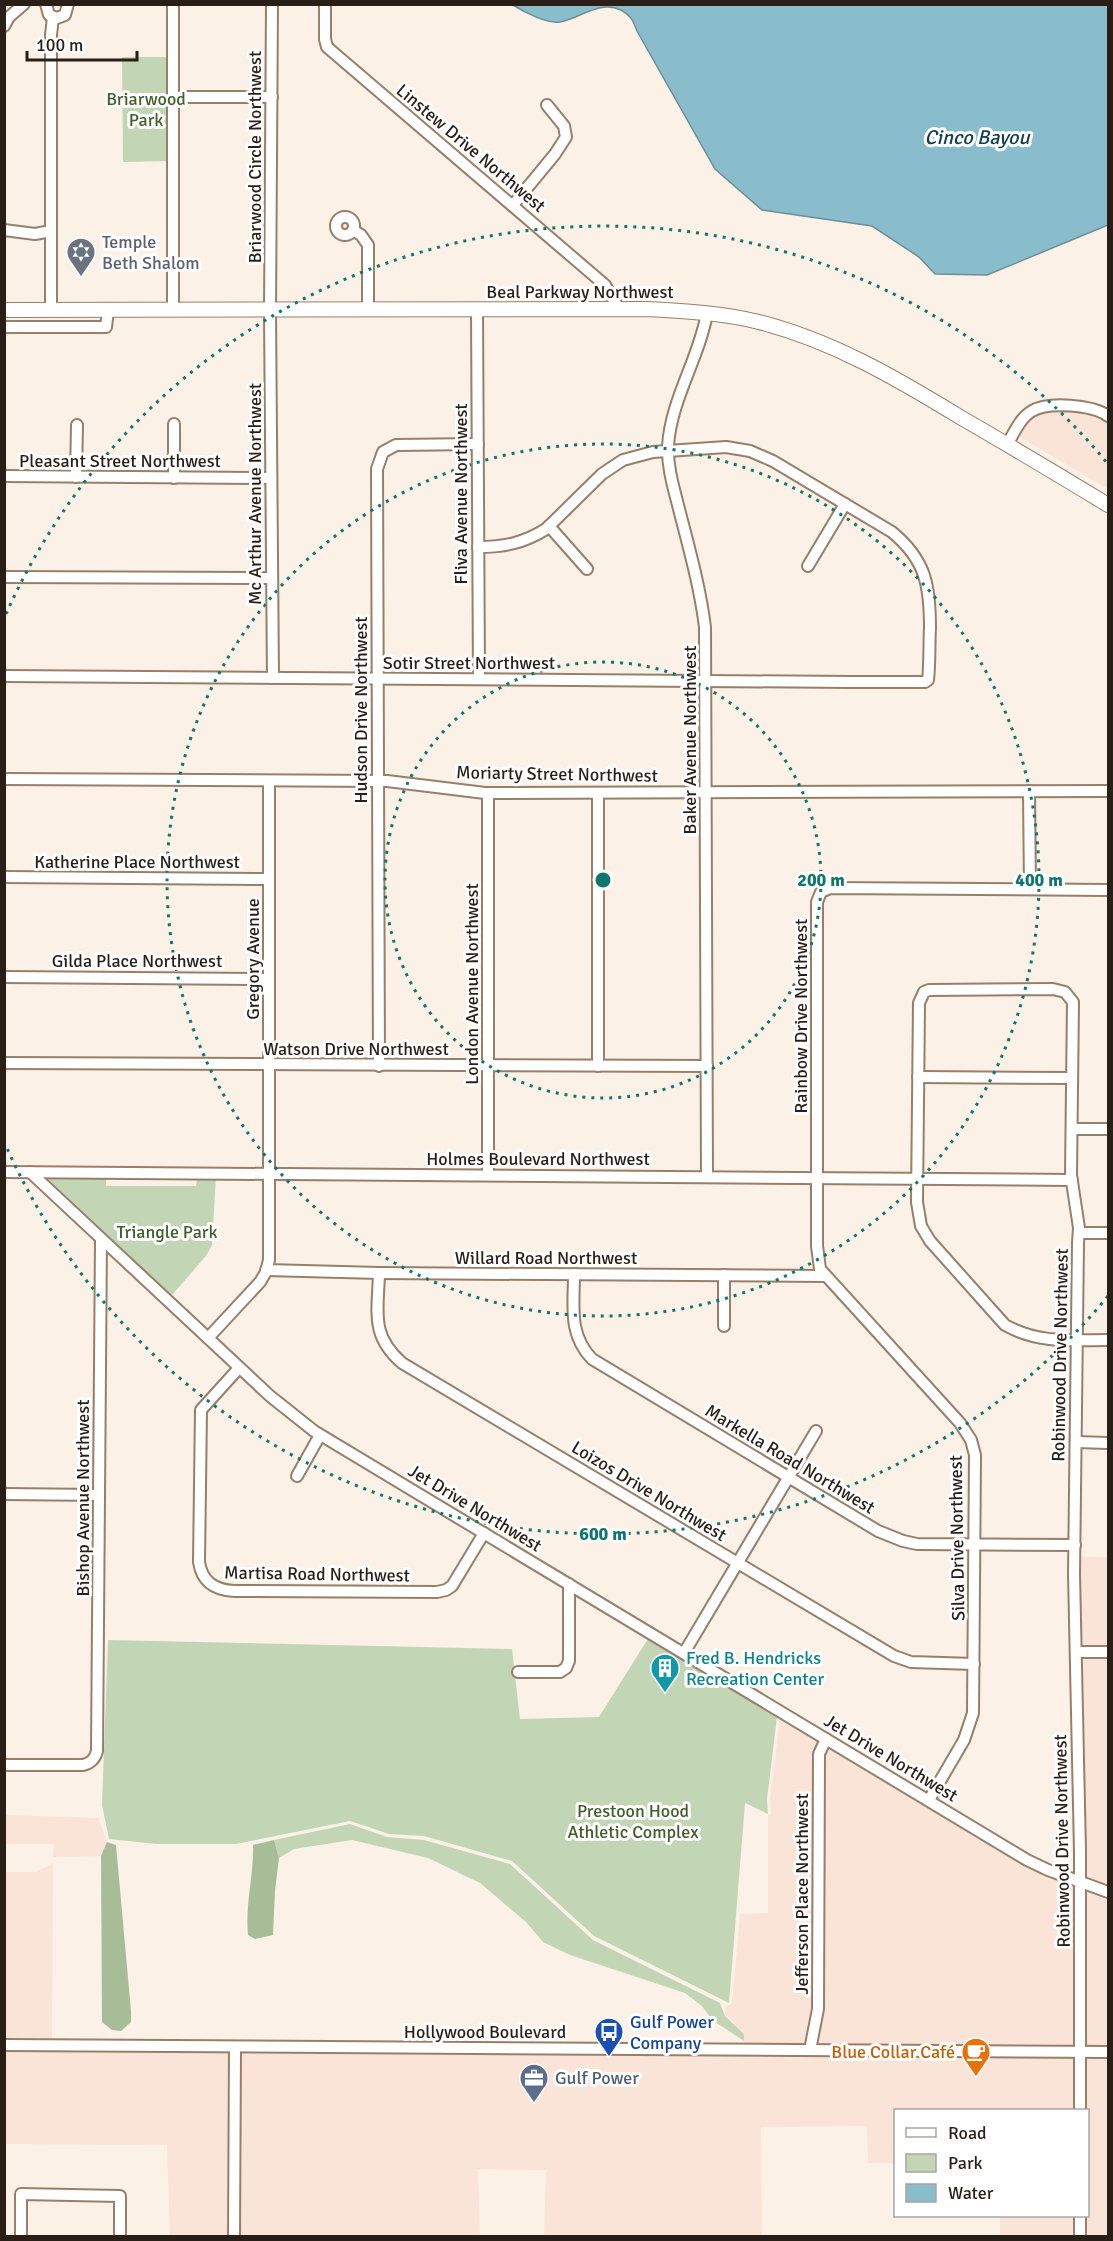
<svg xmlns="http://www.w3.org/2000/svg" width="1113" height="2241" font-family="Signika,sans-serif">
<rect width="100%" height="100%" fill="#fcf1e7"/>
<g fill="#fae4d7">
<polygon points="1062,411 1090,412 1108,421 1108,489 1017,435 1032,415 1043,412"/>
<polygon points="1078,1557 1108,1557 1108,1648 1079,1648"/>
<polygon points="1079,1656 1108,1656 1108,1888 1084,1879"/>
<polygon points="780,1716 821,1740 814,2009 807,2046 744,2046 744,2034 724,2013 725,2005 728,2006 732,2003 740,1914 768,1913 768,1816 771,1814 770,1799"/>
<polygon points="827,1744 1076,1885 1076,2048 815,2046 823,1754"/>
<polygon points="5,1815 98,1818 107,1842 101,1856 53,1857 54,1844 5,1844"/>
<polygon points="53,1863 52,2041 5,2041 4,1872 36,1872"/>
<polygon points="1084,1888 1108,1897 1108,2048 1083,2048"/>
<polygon points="5,2050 232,2051 230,2236 170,2236 167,2145 5,2144"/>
<polygon points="239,2051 1076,2056 1076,2110 896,2110 895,2163 868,2163 867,2126 761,2127 762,2236 544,2236 546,2170 478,2169 480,2236 238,2236"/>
<polygon points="1083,2056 1108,2056 1108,2236 1083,2236 1083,2216 1088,2216 1088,2110 1083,2110"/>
<rect x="1000" y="2216" width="76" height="20"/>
</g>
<g fill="#c2d6b6">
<polygon points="122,57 170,57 170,161 123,162"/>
<polygon points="42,1177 106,1178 106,1186 196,1186 197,1178 216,1177 212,1245 206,1256 171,1296"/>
<polygon points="651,1634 778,1709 767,1799 768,1814 745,1803 729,2003 594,1936 512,1861 424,1836 389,1834 350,1821 236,1844 156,1844 109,1839 102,1805 108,1640 512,1649 520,1719 599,1717"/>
<polygon points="350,1824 387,1837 424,1840 510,1864 593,1940 720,2003 725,2016 744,2034 744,2041 712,2020 702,2006 685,1993 570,1955 543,1942 526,1922 480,1883 428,1858 352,1840 294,1849 279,1858 274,1840"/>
</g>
<g fill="#a6bd98">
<path d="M274 1840 279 1858 275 1891 273 1935 255 1939 248 1935C245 1904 254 1875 253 1845Z"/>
<polygon points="107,1842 116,1845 131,2011 131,2022 121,2031 112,2030 102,2022 101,1856"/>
</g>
<path fill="#8abdcc" stroke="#6d8e95" stroke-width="1.5" d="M513 5H1108V225L987 275 935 274 919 257 872 226 762 210 715 169 637 31C633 20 631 16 621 10 599 0 581 18 560 22 547 24 524 12 513 5Z"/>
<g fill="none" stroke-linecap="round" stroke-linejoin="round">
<g stroke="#977f69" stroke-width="14">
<g id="minor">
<polyline points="46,4 49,15 57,18 65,15 68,4"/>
<polyline points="272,4 270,313 273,678"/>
<polyline points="325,4 325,39 327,47 605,285 619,309"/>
<polyline points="4,26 9,17 24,4"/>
<polyline points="173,97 272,97"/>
<polyline points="513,205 555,154 566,137 564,126 547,105"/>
<circle cx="345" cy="226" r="9"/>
<polyline points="4,230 35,234 51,231"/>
<polyline points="353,230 361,235 368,245 368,309"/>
<polyline points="173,309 173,4"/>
<polyline points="477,309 479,679"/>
<polyline points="51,310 51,35 53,17"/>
<path d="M707 313C699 359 671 399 668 446 667 467 674 489 679 509 689 548 700 587 705 627L707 1177"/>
<polyline points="4,327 106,327 108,310"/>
<path d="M1007 445C1014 433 1020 418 1032 411 1048 401 1093 405 1108 416"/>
<polyline points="4,476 271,478"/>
<polyline points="76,477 77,425"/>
<polyline points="174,478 174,424"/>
<polyline points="549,526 587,569"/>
<polyline points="808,566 845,504"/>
<polyline points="4,577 272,578"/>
<path d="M4 676 852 682H925L928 680C930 663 929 645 930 628 930 586 926 560 892 532L773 461 750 451 726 447 653 452 623 460 602 474 546 529C524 543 504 547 478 547"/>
<polyline points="4,779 387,781 485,793 1108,791"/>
<polyline points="1029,791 1030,889"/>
<polyline points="488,793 488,1175"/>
<polyline points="598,793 598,1066"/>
<polyline points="4,877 269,879"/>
<polyline points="4,977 269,979"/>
<polyline points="4,1063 707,1066"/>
<polyline points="379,1066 377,469 383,452 396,445 478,444"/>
<polyline points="918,1077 1072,1078"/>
<polyline points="1072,1129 1108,1129"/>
<polyline points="4,1172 1072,1180"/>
<polyline points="30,1172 270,1396 314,1431 1027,1860 1048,1870 1108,1892"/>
<polyline points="1079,1233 1108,1233"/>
<polyline points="266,1270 379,1273 825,1276"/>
<path d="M379 1273C378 1312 370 1335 402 1363L894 1656 911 1662 974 1664"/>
<path d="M574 1274C574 1306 568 1334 592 1359L878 1531 903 1541 917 1544 1075 1545"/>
<polyline points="724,1326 724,1275"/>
<polyline points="208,1338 260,1282 266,1272 269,1260 269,781"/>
<path d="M239 1368 201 1410 199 1562C202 1582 215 1590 234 1591L437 1592 446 1590 452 1586 484 1533"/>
<polyline points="1076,1442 1108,1443"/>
<polyline points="297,1476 320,1435"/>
<polyline points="4,1494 99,1495"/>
<polyline points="1076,1652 1108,1652"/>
<polyline points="684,1653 816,1431"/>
<polyline points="518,1672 560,1672 566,1668 569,1661 569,1584"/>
<path d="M4 1765H83C91 1763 95 1759 97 1751L101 1239"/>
<polyline points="929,1800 964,1740 973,1713 975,1455 971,1440 960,1423 820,1269 817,1246 817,902 821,892 830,888 1108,890"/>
<polyline points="4,2045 1108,2052"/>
<polyline points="810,2050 818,2009 819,1754 826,1739"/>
<path d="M1080 2110V1851L1074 1574 1078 1243 1079 1228 1071 1175 1073 1002 1065 992 1053 989 929 990 924 992 919 1003 917 1202 921 1226 930 1241 1005 1325C1039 1344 1071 1340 1108 1340"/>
<polyline points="1080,2216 1080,2236"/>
<polyline points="21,2236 21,2194 120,2196 120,2236"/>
<polyline points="234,2236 235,2047"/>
</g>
</g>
<g stroke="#977f69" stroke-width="16">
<path id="major" d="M4 310 647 309C685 311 723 313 759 322 833 341 896 378 960 417 1010 446 1059 475 1108 505"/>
</g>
<use href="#minor" stroke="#fff" stroke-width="10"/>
<use href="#major" stroke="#fff" stroke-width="14"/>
</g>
<g fill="none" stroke="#0f766e" stroke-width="3" stroke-dasharray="3 6">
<circle cx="603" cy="880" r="218"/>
<circle cx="603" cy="880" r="436"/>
<path d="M1108 1296A654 654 0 0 1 6 1146M6 614A654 654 0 0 1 1108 464"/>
</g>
<defs>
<g id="synagogue-pin" transform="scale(1.5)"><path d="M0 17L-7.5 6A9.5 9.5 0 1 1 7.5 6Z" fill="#6b7280" stroke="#fff"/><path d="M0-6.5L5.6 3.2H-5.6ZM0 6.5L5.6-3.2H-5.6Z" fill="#fff"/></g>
<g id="building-pin" transform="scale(1.5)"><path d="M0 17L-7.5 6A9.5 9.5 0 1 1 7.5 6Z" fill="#0f9aa8" stroke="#fff"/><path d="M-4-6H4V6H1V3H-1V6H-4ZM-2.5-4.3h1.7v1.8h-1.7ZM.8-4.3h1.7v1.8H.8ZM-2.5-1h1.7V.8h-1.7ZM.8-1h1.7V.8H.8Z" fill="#fff"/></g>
<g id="bus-pin" transform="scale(1.5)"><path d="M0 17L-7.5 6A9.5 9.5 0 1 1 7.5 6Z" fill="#1a4fb4" stroke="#fff"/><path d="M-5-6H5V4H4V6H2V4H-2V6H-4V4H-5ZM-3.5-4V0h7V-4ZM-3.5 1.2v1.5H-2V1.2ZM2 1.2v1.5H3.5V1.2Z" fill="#fff"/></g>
<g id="cafe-pin" transform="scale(1.5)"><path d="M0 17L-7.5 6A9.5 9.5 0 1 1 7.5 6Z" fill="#e8710a" stroke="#fff"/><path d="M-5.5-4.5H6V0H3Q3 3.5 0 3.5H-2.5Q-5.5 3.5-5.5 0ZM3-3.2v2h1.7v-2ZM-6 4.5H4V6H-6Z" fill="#fff"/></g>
<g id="office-pin" transform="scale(1.5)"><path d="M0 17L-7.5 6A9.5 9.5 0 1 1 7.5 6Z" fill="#5c6f8a" stroke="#fff"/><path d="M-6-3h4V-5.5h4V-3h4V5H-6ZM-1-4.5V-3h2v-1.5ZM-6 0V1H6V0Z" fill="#fff"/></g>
</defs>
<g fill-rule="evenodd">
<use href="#synagogue-pin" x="81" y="252"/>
<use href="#building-pin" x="665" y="1668"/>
<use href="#bus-pin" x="609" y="2032"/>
<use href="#cafe-pin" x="976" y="2052"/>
<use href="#office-pin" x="534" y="2078"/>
</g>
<g text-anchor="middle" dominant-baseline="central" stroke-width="6" stroke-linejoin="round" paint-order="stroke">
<g font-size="18" fill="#405f2a" stroke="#fff">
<text x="146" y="99">Briarwood<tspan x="146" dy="21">Park</tspan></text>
<text x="167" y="1232">Triangle Park</text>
<text x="633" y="1811">Prestoon Hood<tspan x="633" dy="21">Athletic Complex</tspan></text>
</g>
<g font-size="18" fill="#291f16" stroke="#fff">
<text transform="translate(471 148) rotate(40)">Linstew Drive Northwest</text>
<text transform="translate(255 157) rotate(-90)">Briarwood Circle Northwest</text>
<text x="580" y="292">Beal Parkway Northwest</text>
<text x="120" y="461">Pleasant Street Northwest</text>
<text transform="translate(255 494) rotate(-90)">Mc Arthur Avenue Northwest</text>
<text transform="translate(461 494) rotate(-90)">Fliva Avenue Northwest</text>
<text x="469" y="663">Sotir Street Northwest</text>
<text transform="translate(361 710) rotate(-90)">Hudson Drive Northwest</text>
<text transform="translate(690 740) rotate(-90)">Baker Avenue Northwest</text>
<text transform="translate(557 774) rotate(1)">Moriarty Street Northwest</text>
<text x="137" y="862">Katherine Place Northwest</text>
<text transform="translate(253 959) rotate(-90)">Gregory Avenue</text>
<text x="137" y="961">Gilda Place Northwest</text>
<text transform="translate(472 984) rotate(-90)">London Avenue Northwest</text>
<text transform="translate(801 1016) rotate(-90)">Rainbow Drive Northwest</text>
<text x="356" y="1049">Watson Drive Northwest</text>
<text x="538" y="1159">Holmes Boulevard Northwest</text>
<text x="546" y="1258">Willard Road Northwest</text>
<text transform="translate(1060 1355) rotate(-89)">Robinwood Drive Northwest</text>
<text transform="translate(790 1459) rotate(31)">Markella Road Northwest</text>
<text transform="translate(649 1491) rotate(31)">Loizos Drive Northwest</text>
<text transform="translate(83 1498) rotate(-90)">Bishop Avenue Northwest</text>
<text transform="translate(475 1508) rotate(31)">Jet Drive Northwest</text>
<text transform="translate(957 1538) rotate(-91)">Silva Drive Northwest</text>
<text transform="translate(317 1574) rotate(1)">Martisa Road Northwest</text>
<text transform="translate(891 1758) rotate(31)">Jet Drive Northwest</text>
<text transform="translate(1062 1841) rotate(-91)">Robinwood Drive Northwest</text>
<text transform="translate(802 1894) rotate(-90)">Jefferson Place Northwest</text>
<text x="485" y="2032">Hollywood Boulevard</text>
</g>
<g font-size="18" fill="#5b616d" stroke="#fff" text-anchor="start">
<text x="102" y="242">Temple<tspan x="102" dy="21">Beth Shalom</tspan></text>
</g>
<g font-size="18" fill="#0d838f" stroke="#fff" text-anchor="start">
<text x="686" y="1658">Fred B. Hendricks<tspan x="686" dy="21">Recreation Center</tspan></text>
</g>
<g font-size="18" fill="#164399" stroke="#fff" text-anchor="start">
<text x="630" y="2022">Gulf Power<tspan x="630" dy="21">Company</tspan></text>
</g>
<g font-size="18" fill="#c56008" stroke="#fff" text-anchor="end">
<text x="955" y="2052">Blue Collar Café</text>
</g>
<g font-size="18" fill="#4e5e75" stroke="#fff" text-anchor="start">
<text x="555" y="2078">Gulf Power</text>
</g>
<g font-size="20" font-style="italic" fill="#12404c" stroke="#fff">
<text x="977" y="137">Cinco Bayou</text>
</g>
</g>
<circle cx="603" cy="880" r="9" fill="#0f766e" stroke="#fff" stroke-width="3"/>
<g font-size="18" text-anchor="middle" font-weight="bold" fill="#0f766e" stroke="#fff" stroke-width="6" stroke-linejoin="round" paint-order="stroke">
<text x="821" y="886">200 m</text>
<text x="1039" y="886">400 m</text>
<text x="603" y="1540">600 m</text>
</g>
<rect width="1113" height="2241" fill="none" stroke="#291f16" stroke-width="12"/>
<rect x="894" y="2109" width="195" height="108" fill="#ffffff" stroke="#a9a5a2" stroke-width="1.5"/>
<rect x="906" y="2128" width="30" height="9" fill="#ffffff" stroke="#a9a5a2" stroke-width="1.5"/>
<text x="948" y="2139" font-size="18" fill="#291f16">Road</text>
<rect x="906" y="2154" width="30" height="18" fill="#c2d6b6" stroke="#a9a5a2" stroke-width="1.5"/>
<text x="948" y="2169" font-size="18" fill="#291f16">Park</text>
<rect x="906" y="2184" width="30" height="18" fill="#8abdcc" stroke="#a9a5a2" stroke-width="1.5"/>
<text x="948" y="2199" font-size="18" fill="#291f16">Water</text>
<path d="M27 51v9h110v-9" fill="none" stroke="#291f16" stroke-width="3"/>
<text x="36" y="51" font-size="18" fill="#291f16" stroke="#ffffff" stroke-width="4.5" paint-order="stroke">100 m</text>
</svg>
